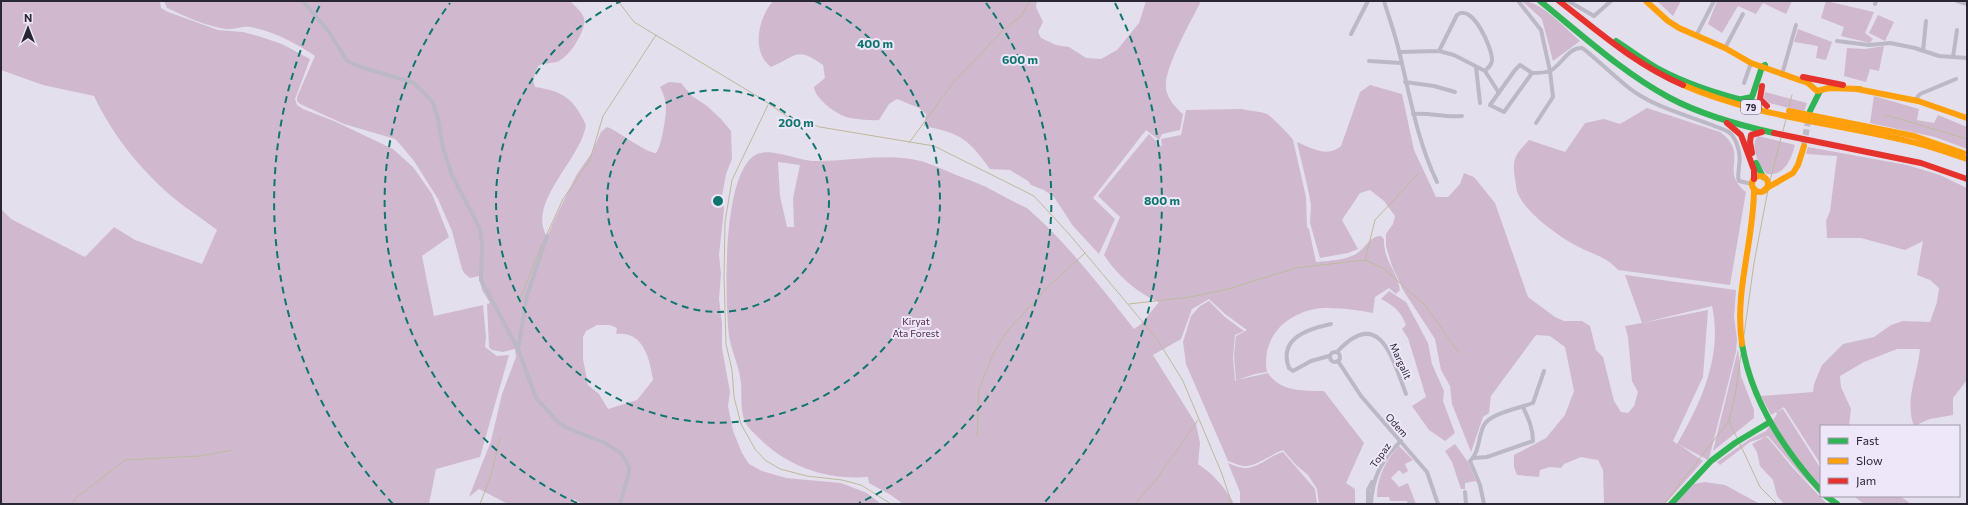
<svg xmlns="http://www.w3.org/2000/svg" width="1968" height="505" font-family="Commissioner,sans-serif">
<rect width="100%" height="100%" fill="#e4dfec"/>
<g fill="#d0b9cf" fill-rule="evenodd">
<path d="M1 1H160L161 8 168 12 218 30 243 32 258 36 282 44 310 59 295 99 297 105 303 109 334 121 393 149 413 167 432 194 449 237 422 256 434 316 483 305 486 337 485 347 497 356 509 355 480 457 436 469 429 504H1V209L11 219 85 257 114 227 135 240 202 264 217 230C207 222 196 215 185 207 146 177 115 140 94 96L43 85 1 70Z"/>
<path d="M164 1H570C575 6 582 12 584 18 587 30 570 56 559 61 553 64 545 62 538 66L533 80 535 87C563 91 574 99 586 125 581 160 526 202 547 237L556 216 577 174 591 154 601 132 607 127C620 132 646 153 656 153 661 148 666 117 666 109 666 101 664 94 660 87L669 82 681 83 692 96 707 106 721 119 731 131 732 159 726 174 722 196 724 209 719 255 721 274 719 299 722 323V348L730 392 728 406 733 431 742 453 749 464 762 471 786 478 841 483 867 493 881 504H582L574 499 572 504H508L479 489 469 497 491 441 502 394 516 357 515 349 503 352 492 350 489 347 487 304 490 303 482 290 479 276 470 278 464 273 462 269 452 231 438 199 414 161 399 143 395 139 344 124 300 104 297 101V97L315 56C296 43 273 31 250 27 242 26 233 30 225 29 206 26 184 16 167 8ZM597 325H610L617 328 616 334C643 330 650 359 653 380L637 400 608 409 599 394 588 385 583 359V337L586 331Z"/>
<path d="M773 1H1037L1036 7 1043 22 1038 32 1041 38 1056 45 1069 47 1086 58 1101 59 1117 50 1139 23 1146 1H1201C1192 20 1163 69 1166 89 1168 100 1176 108 1183 114L1180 130 1162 134 1159 140 1146 130 1093 198 1115 219 1099 254 1073 226 1054 197 1044 190 1031 185 1028 181 1010 170 990 169C967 138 962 134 924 126L926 114 919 108 897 99 889 104 879 120C870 121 859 119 850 118 838 116 815 99 814 87L825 78 823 65C796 46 797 56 771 67 751 52 758 18 773 1Z"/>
<path d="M1522 1C1541 1 1566 29 1580 41L1553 61 1542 19Z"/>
<polygon points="1657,1 1681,1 1673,16"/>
<polygon points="1717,1 1792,1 1786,14 1763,3 1756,14 1738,6 1722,33 1708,24"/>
<polygon points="1826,1 1874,12 1865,33 1873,39 1870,43 1841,36 1844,27 1821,18"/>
<polygon points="1878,15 1894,22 1885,41 1869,33"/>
<polygon points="1798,29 1832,42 1826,60 1816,58 1818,46 1794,42"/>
<polygon points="1884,46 1879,71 1870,69 1866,82 1844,76 1847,48 1865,49"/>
<path d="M1370 85 1402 94 1414 150 1436 197H1448L1460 184 1464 173 1474 177 1495 203 1528 297 1555 317 1564 321H1582L1590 326 1596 350 1603 357 1614 401 1621 412 1628 413 1634 406 1638 392 1632 381 1628 337 1625 326 1642 323 1625 275 1736 290 1734 317 1737 339 1736 352 1710 455 1708 460 1678 444 1703 461 1665 504H1604L1603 470 1598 460 1581 457 1564 464 1561 468 1550 467 1540 470 1539 477 1517 475 1514 467V455L1546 438 1565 415 1574 391 1565 347 1550 336 1536 335 1491 396 1489 413 1483 417 1471 452 1452 404 1450 386 1441 370 1435 339 1403 290 1392 266 1386 246V234L1393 224 1395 216 1384 201 1370 190 1360 193 1342 220 1358 249 1348 253 1320 258 1310 223 1311 205 1308 189 1297 142C1311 148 1328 158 1341 146L1360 92ZM1712 306C1723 355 1701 403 1677 444L1673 441 1703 377 1708 310 1642 323Z"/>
<polygon points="1765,92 1807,103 1804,112 1769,103 1764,98"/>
<polygon points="1874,96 1919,109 1917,120 1934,123 1938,115 1967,127 1967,149 1935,137 1870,123"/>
<path d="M1647 108 1720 132C1751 155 1718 170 1746 192L1730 285 1618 270C1606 256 1593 255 1577 246 1559 237 1523 211 1517 191 1516 188 1516 183 1515 179 1512 158 1515 155 1529 140L1565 152 1585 123 1604 119 1620 124Z"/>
<path d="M1242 109C1249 111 1260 111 1267 114 1270 115 1292 137 1293 140L1306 197 1307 227 1309 229 1316 262C1328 261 1345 260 1356 254 1366 248 1369 236 1381 236L1384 239C1383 261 1398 272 1400 290L1396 294 1389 288 1375 297 1373 313C1360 310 1328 306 1315 309 1284 315 1261 339 1267 372L1255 374 1237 380 1268 373C1280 392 1304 391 1324 391L1364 443 1346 483 1355 489V504H1319L1317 489 1308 475 1296 465 1283 450C1272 454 1258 465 1247 466 1242 467 1234 463 1228 461L1186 364 1183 342 1191 316 1200 306 1209 301 1225 317 1244 331 1235 335 1233 357 1235 381H1236L1234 355 1236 336 1247 330 1225 314 1209 299 1192 309 1181 339 1153 355 1196 424 1200 443 1198 464C1213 474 1225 487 1234 504H903L891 495 869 483 868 477C827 480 788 467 759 438 754 433 748 428 745 422 740 409 742 398 741 384 740 368 732 353 729 336 725 302 721 171 757 154 771 148 797 160 812 161 846 162 877 154 911 159 924 161 935 166 947 171 960 177 973 181 986 187 1000 194 1013 202 1027 208 1067 243 1101 287 1134 329L1141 324 1159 302C1137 293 1116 274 1104 255L1120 217 1098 196 1149 134 1162 147 1161 139 1181 135 1186 110ZM778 162 800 165 793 198 794 227H787L780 196Z"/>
<path d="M1758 136 1795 145C1791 159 1785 176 1767 174 1759 168 1749 144 1758 136Z"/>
<path d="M1808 147 1907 165 1940 175 1967 188V380L1953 398V415L1930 419 1914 426C1904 400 1918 375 1920 349H1897L1864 362 1840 376 1841 387 1851 409 1849 426H1821V465L1784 407 1777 412 1783 409 1821 469V494L1803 477 1768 436 1750 442 1720 465 1717 462 1750 439 1766 431 1777 414 1776 412 1771 415 1761 396 1813 392 1814 384 1822 365 1843 344 1874 337 1891 325 1903 321 1930 322 1937 302 1939 288 1930 280 1917 275 1923 241 1905 250 1861 238H1827L1826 221 1830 211 1837 156 1806 154Z"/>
<path d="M1389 291 1406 302 1428 343 1432 364 1444 391 1443 401 1455 433 1445 441 1429 430 1412 406 1426 397 1408 338 1402 329 1406 325C1401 311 1393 305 1381 299Z"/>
<polygon points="1738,349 1741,376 1754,410 1754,418 1713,451"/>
<polygon points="1765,437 1768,438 1792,467 1827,504 1784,504 1777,496 1773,480 1760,466 1757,452 1752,444"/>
<polygon points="1455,444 1468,462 1476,481 1465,483 1465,489 1461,489 1452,462 1445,451"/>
<path d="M1399 446 1413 460 1405 464 1408 471 1403 474 1399 470 1391 478 1399 487 1408 483 1416 504H1411L1410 501H1390L1389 497H1377C1377 477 1386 460 1399 446Z"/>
<path d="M1283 452 1315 489 1317 504H1240V492L1228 463C1233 465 1242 469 1247 468 1260 467 1271 455 1283 452Z"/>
<polygon points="1705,482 1725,485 1760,504 1674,504 1694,484"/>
<polygon points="1854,496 1900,496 1911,504 1864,504"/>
</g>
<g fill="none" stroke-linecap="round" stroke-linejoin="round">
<g stroke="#beb99c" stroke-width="1">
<polyline points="618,1 634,22 762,99 788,117 820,127 934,146 1034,196 1069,234 1157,339 1183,381 1222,474 1232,504"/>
<polyline points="768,105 732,180 725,222 724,277 726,344 732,370 734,397 741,424 755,449 765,460 780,469 807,476 842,480 861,485 891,504"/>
<polyline points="1789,106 1792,95"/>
<polyline points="1886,115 1967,139"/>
<polyline points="1783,131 1786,119"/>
<polyline points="909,143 952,84 1002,31 1021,16 1030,1"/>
<polyline points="1770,181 1781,138"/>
<polyline points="547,234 563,199 590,160 603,116 656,35"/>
<polyline points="1365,260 1375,220 1419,173"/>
<polyline points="520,299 542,244"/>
<polyline points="1129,304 1190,297 1228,289 1296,268 1365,260 1383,268 1425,305 1459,353"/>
<polyline points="1744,335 1754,263 1768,190"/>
<polyline points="1729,421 1737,438"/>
<polyline points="977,436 979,389 994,352 1009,329 1051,284 1085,253"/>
<polyline points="1740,444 1760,487 1777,504"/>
<polyline points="72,504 76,498 125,460 200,456 233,450"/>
<polyline points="480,504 491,475 500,438"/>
<polyline points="1135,504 1156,480 1198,420"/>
<polyline points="1664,504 1729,421 1735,396 1741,354"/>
</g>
<polyline stroke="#bfbac7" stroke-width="6" stroke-dasharray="6 3" stroke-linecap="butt" points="1804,144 1809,116"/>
<g stroke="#bdb8c5" stroke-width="4">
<polyline points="303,1 329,32 347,61 358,66 414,83 432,101 438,119 443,148 452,175 480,229 482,244 481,280 518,349 536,398 558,422 567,428 605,443 621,453 629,467 629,472 620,504"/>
<path d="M1384 1C1389 18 1395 34 1399 51 1410 96 1417 140 1437 182"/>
<polyline points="1568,1 1594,16 1611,1"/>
<polyline points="1957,1 1967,4"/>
<polyline points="1519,2 1541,30 1550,71 1553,97 1536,123"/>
<polyline points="1875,4 1876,1"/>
<polyline points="1351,34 1368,1"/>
<polyline points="1696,36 1714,1"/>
<polyline points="1837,41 1869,45 1890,43 1915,48 1939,56 1967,58"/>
<polyline points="1725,48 1743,14"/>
<polyline points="1923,51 1926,21"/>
<path d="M1399 52 1439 51 1454 55 1485 71C1488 68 1491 66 1492 61 1493 49 1472 2 1457 15L1439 51"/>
<polyline points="1953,57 1957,30"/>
<polyline points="1369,61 1401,63"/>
<polygon points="1520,65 1532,73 1504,112 1490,105 1515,70"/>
<polyline points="1476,67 1480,103"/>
<polyline points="1485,71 1499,93"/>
<polyline points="1783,71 1796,25"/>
<path d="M1532 73C1537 73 1545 73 1550 71 1561 66 1568 47 1582 48 1586 49 1625 87 1636 93 1659 108 1686 115 1712 125 1718 128 1726 129 1731 134 1738 142 1741 156 1739 166 1739 171 1737 176 1739 181L1752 184"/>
<polyline points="1405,82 1434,86 1455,92"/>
<polyline points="1744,83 1751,63"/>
<polyline points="1915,100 1920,94 1956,79"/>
<path d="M1413 114C1429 112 1445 118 1462 116"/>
<polyline points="518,349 527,296 547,236"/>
<circle cx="1335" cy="357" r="5"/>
<path d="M1337 352C1380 305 1393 360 1406 394"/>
<path d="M1329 356 1311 361 1293 371 1289 368C1278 338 1308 329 1331 324"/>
<polyline points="1338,361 1361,396 1427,472 1438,504"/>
<path d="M1473 458 1487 457 1533 441C1533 428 1528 418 1523 407"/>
<polyline points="1465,492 1466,504"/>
<polyline points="1409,503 1409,504"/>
<polyline points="1368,504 1368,490 1372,482"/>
<path d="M1371 504C1372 478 1382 459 1401 441"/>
<path d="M1484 504 1480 485 1470 461C1480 452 1478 436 1484 425 1491 413 1520 408 1533 403L1544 371"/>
</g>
<g stroke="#30b455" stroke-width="6">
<path d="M1540 1C1582 35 1622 72 1670 98 1702 115 1738 125 1774 133"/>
<path d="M1616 41C1630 50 1643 60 1657 68 1688 85 1721 95 1755 103"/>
<polyline points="1742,99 1752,97 1762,67 1765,65"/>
<polyline points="1810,111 1820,91"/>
<polyline points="1756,163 1763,177"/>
<path d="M1742 344C1751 399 1784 450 1821 491"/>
<polyline points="1826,496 1837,504"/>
<polyline points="1671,504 1711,461 1735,443 1770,422"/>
</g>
<g stroke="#ff9f0a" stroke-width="6">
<polyline points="1646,1 1668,21 1679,28 1725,48 1751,63 1808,83 1817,91 1829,88 1860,89"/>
<path d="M1683 85C1759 118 1844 124 1924 145 1938 149 1953 154 1967 159"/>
<polyline points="1857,89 1918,101 1967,118"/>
<polyline points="1789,111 1914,136 1963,153"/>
<circle cx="1760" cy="184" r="8"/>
<polyline points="1765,189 1793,173 1798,165 1804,146"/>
<path d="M1742 344C1734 291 1754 241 1754 189"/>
</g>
<g stroke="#e5322d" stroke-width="6">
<path d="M1559 1C1599 32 1636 65 1683 85"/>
<polyline points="1803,77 1843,85"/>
<polyline points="1762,86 1760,99 1767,106"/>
<polyline points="1727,123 1741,135 1754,170 1754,179"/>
<polyline points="1774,133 1921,163 1967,179"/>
<polyline points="1752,153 1750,142 1751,135 1762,132"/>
</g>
</g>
<g fill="none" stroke="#0f766e" stroke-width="2" stroke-dasharray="7 5">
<circle cx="718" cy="201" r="111"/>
<path d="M815 1A222 222 0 1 1 621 1"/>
<path d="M577 503A333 333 0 0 1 450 3M986 3A333 333 0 0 1 859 503"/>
<path d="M393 504A444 444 0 0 1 321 3M1115 3A444 444 0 0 1 1043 504"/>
</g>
<g text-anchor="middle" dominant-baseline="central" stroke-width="4" stroke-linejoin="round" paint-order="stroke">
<rect fill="#eee6f9" stroke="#656070" stroke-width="1" x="1741" y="100" width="20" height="14" rx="3"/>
<g font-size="9" font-weight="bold" fill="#2a2735">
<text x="1751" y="107">79</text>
</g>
<g font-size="10" fill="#532b4a" stroke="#eee6f9">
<text x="916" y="321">Kiryat<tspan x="916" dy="12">Ata Forest</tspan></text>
</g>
<g font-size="10" fill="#2a2735" stroke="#eee6f9">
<text transform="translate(1401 361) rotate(66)">Margalit</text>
<text transform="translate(1397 425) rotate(48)">Odem</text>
<text transform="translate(1380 455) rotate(-55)">Topaz</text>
</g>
</g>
<circle cx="718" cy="201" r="6" fill="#0f766e" stroke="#eee6f9" stroke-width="2"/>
<g font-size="12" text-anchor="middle" font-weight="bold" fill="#0f766e" stroke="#eee6f9" stroke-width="4" stroke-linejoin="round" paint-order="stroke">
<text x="875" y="48">400 m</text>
<text x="1020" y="64">600 m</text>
<text x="796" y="127">200 m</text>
<text x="1162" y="205">800 m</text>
</g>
<rect width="1968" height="505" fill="none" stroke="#2a2735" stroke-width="4"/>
<rect x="1820" y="425" width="140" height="72" fill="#eee6f9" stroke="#a09aab"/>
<rect x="1828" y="438" width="20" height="6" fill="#30b455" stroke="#a09aab"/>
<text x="1856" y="445" font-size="12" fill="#2a2735">Fast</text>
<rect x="1828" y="458" width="20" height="6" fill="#ff9f0a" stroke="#a09aab"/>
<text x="1856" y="465" font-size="12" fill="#2a2735">Slow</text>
<rect x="1828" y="478" width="20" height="6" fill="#e5322d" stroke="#a09aab"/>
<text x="1856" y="485" font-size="12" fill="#2a2735">Jam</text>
<g transform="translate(28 28)" stroke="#eee6f9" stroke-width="3" paint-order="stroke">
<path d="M0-3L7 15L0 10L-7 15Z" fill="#2a2735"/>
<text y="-6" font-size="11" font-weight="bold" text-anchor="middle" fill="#2a2735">N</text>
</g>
</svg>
